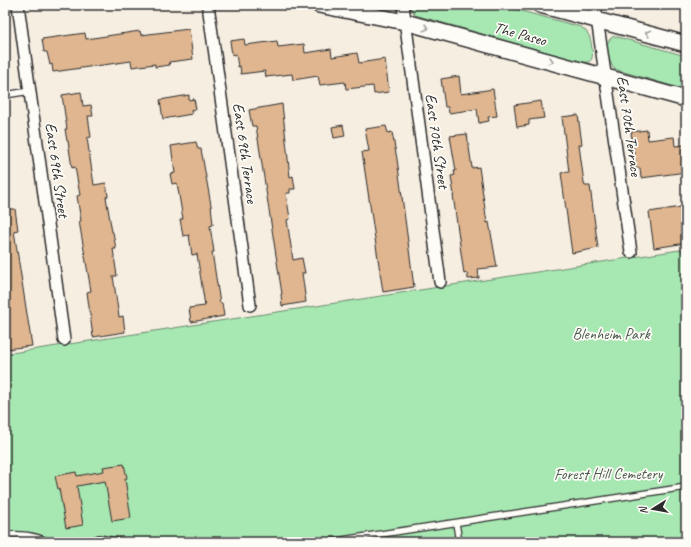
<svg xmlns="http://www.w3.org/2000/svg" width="691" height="547" font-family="Caveat,sans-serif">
<rect width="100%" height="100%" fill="#f7eee2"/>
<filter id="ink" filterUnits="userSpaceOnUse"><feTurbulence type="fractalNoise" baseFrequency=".025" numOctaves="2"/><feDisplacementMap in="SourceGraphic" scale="8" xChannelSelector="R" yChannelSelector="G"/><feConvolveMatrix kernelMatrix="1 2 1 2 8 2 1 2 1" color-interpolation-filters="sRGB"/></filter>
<g filter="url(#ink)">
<g fill="#a7e8b2" stroke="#698a6e">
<path d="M409 5H499L581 27C590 33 591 40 592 49 594 62 589 64 578 61L415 15Z"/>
<path d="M614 36 686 56V90L614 69C608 60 602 42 614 36Z"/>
<polygon points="686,249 686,542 5,542 5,354"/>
</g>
<g fill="#dfb690" stroke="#2b2b2b">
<polygon points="189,29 193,59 169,62 170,65 155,67 155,64 132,67 131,61 53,72 52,64 50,65 47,52 44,52 42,39 85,33 86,39 140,31 141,35"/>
<polygon points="244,39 245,45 277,41 278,47 304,44 305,53 331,49 332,57 357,53 359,63 385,59 389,92 374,94 373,86 346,89 345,82 320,85 318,76 293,80 292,74 266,77 265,71 241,74 240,66 238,67 236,54 232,55 230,41"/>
<polygon points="459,76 461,94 493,89 497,116 488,117 489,121 479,123 477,109 449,113 448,107 445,107 441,79"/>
<polygon points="81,92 83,106 91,105 93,116 88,116 91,137 87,138 94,185 106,183 108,196 106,197 112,232 113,232 116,249 113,249 117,276 113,276 119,317 123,316 125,332 93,337 87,292 91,291 79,221 81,221 77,196 80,195 75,167 72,168 68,141 67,141 65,129 67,129 62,95"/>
<polygon points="189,95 189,100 194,99 196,109 191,110 192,114 163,119 160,100"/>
<polygon points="541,101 544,118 529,120 529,125 517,127 514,105"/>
<polygon points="282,104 290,177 293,176 295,189 290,189 290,193 286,193 290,219 287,220 293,260 302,258 305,273 302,273 306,302 282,306 281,294 282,294 256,126 252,126 249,110"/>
<polygon points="578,115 582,144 579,145 584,183 585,186 590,186 598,248 572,253 561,173 569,172 562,117"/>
<polygon points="343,125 345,136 334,138 332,127"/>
<polygon points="386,126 388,133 392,132 397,159 414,287 383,292 362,152 369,151 365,129"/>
<polygon points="647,130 648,140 674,137 675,146 686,145 686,172 641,178 640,168 636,168 631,132"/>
<polygon points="467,134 472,168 479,167 487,223 489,222 497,267 478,269 479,278 468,279 467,273 464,274 453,195 454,195 451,176 455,175 454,171 456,171 450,136"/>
<polygon points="196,142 198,149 201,149 211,205 213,225 210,226 214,252 212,252 220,303 222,303 224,316 191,322 189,308 205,306 197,254 192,255 189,235 183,236 180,219 183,219 177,183 172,184 170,174 175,173 171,146"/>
<polygon points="681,207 686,243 654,248 649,212"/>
<polygon points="5,209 15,209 18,230 14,231 32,346 5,349"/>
<polygon points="124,464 127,478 125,479 131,518 112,521 105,481 77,486 83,525 66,528 59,489 58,489 55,476 76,472 77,476 104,471 103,467"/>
</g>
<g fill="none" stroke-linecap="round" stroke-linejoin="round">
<g stroke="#2b2b2b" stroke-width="8">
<g id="service">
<polyline points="5,95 30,91"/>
<polyline points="456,523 459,542"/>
<path d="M5 535C21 534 34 535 49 542"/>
<polyline points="89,542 99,538 121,542"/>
<polyline points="329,542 686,487"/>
</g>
</g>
<g stroke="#2b2b2b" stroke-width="14">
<g id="minor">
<polyline points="18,5 64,340"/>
<polyline points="208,5 250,305"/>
<polyline points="403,5 440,282"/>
<polyline points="595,5 631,252"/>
</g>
</g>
<g stroke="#2b2b2b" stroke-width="18">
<g id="secondary">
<polyline points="319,5 405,22 686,99"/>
<polyline points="540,5 686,44"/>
</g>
</g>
<use href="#service" stroke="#fdfcf7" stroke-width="5.5"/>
<use href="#minor" stroke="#fdfcf7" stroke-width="11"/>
<use href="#secondary" stroke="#fdfcf7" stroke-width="15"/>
</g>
<defs><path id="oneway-chevron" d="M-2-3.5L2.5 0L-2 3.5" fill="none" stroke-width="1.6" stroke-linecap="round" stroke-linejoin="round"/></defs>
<g stroke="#9e9e9b">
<use href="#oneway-chevron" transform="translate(426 28) rotate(15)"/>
<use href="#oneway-chevron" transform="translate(648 33) rotate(-164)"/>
<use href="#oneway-chevron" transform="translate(551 61) rotate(15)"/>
</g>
</g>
<g text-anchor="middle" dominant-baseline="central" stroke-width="3.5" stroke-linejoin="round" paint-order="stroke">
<g font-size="16" fill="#2b2b2b" stroke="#fdfcf7">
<text transform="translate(520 34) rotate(15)">The Paseo</text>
<text transform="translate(629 126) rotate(82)">East 70th Terrace</text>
<text transform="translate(437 141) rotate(82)">East 70th Street</text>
<text transform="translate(245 153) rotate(82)">East 69th Terrace</text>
<text transform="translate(57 170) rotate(82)">East 69th Street</text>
</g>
<g font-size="16" fill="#4a5a4d" stroke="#fdfcf7">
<text x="611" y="334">Blenheim Park</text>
<text x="608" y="474">Forest Hill Cemetery</text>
</g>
</g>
<rect width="691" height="547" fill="none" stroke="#fdfcf7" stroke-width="20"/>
<rect x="10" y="10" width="671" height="527" fill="none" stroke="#2b2b2b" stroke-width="1.5" filter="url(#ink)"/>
<g transform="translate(653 509) rotate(259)" stroke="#fdfcf7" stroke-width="3" paint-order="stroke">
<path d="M0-3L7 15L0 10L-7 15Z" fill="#2b2b2b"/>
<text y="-6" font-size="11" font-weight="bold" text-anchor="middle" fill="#2b2b2b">N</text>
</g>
</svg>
